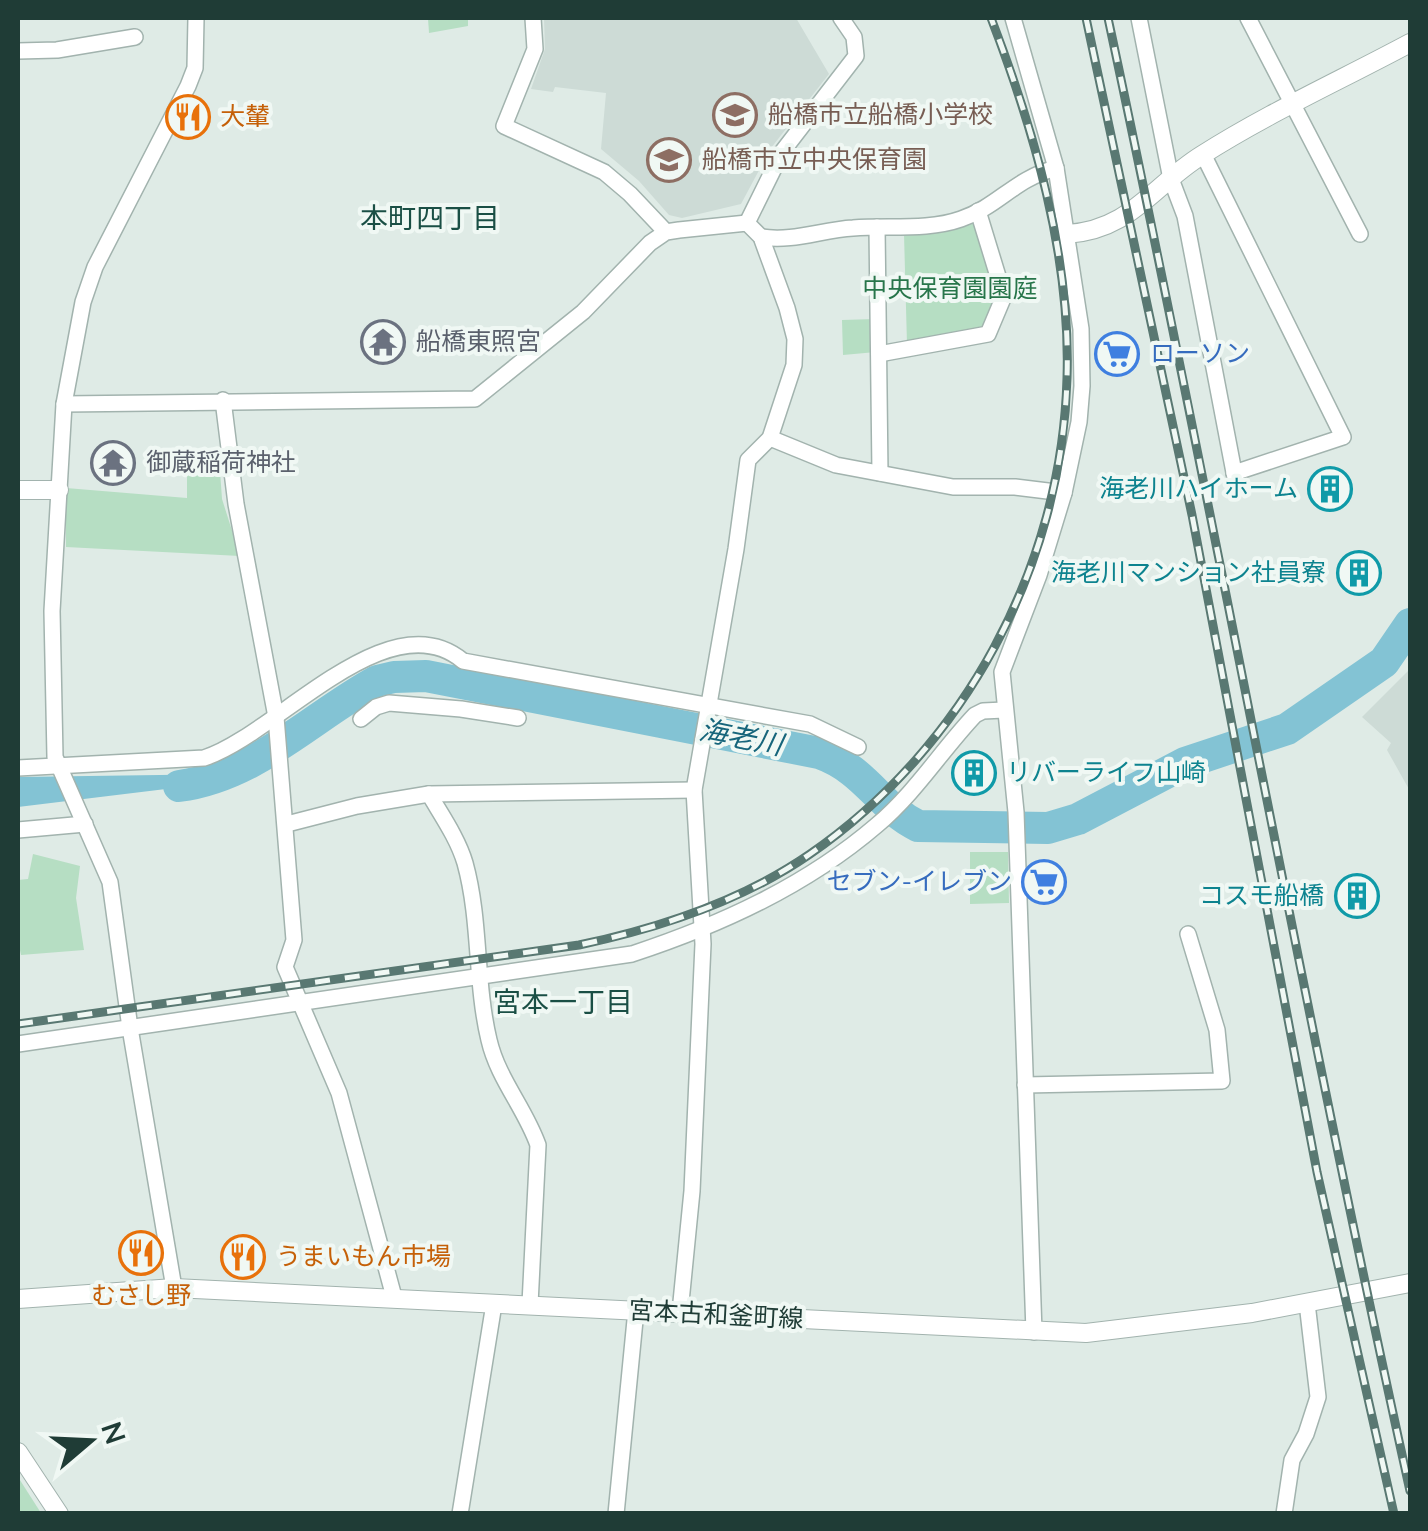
<svg xmlns="http://www.w3.org/2000/svg" width="1428" height="1531" font-family="'Nunito Sans','Noto Sans JP',sans-serif">
<rect width="100%" height="100%" fill="#dfebe6"/>
<g fill="#cddbd6">
<polygon points="544,18 796,18 829,74 771,148 741,204 682,218 669,215 639,181 601,149 606,93 555,87 553,92 531,89 545,49"/>
<polygon points="1410,669 1410,791 1387,750 1391,743 1362,717"/>
</g>
<g fill="#b6dec3">
<polygon points="428,18 468,18 468,26 429,33"/>
<polygon points="976,221 998,299 987,329 907,344 904,234"/>
<polygon points="875,319 876,352 843,355 842,320"/>
<polygon points="220,471 222,499 240,556 66,547 66,488 187,498 187,474"/>
<polygon points="970,852 1008,852 1009,903 970,904"/>
<polygon points="33,854 80,866 76,898 84,950 21,955 18,941 18,880 28,879"/>
<polygon points="18,1477 41,1513 18,1513"/>
</g>
<polygon fill="#83c3d4" points="230,774 207,784 18,807 18,777"/>
<g fill="none" stroke-linecap="round" stroke-linejoin="round">
<path stroke="#83c3d4" stroke-width="32" d="M179 786C256 776 311 717 377 681L394 677 426 676 819 753C867 770 879 807 918 826L1048 828 1078 819 1185 763 1287 729 1384 662 1410 624"/>
<g stroke="#a2b3ae" stroke-width="18">
<g id="minor">
<polyline points="533,18 535,49 504,126 604,172 630,194 666,232"/>
<polyline points="1013,18 1056,168 1081,329 1082,386 1079,422 1064,493 1039,575 1002,672 1016,812 1034,1332"/>
<polyline points="1139,18 1171,179 1185,216 1237,488"/>
<polyline points="1248,18 1360,234"/>
<polyline points="18,51 57,50 135,37"/>
<polyline points="1203,154 1343,437 1234,473"/>
<polyline points="747,223 782,152 856,56 854,37 841,18"/>
<polyline points="877,227 880,473"/>
<path d="M761 237C793 242 821 230 853 228 888 225 927 231 961 219 999 206 1014 179 1056 168"/>
<polyline points="879,354 988,334 1004,296 978,211"/>
<polyline points="223,400 236,504 276,717 294,940 285,967 339,1093 394,1297"/>
<polyline points="64,404 475,399 583,312 650,243 666,232 679,230 747,223 761,237 787,308 795,339 794,365 770,438 748,460 736,549 694,790 703,944 692,1191 680,1312"/>
<polyline points="770,438 836,465 953,487 1015,487 1064,493"/>
<polyline points="361,719 376,707 389,703 461,709 518,718"/>
<path d="M18 768 204 758C275 736 388 598 463 661L810 724 858 747"/>
<path d="M429 794C442 816 458 839 465 863 481 921 475 982 489 1040 498 1079 525 1108 538 1145L530 1304"/>
<polyline points="287,824 357,806 429,794 694,790"/>
<polyline points="18,830 85,824"/>
<path d="M18 1044 632 954C720 925 806 886 877 825 916 792 941 751 975 715L983 711 1004 710"/>
<polyline points="1025,1085 1222,1081 1217,1030 1188,934"/>
<polyline points="174,1288 130,1028 110,882 55,757 52,611 64,404 83,302 95,267 188,86 195,68 196,18"/>
<polyline points="460,1514 494,1304"/>
<polyline points="616,1514 636,1310"/>
<polyline points="1284,1514 1292,1460 1306,1434 1318,1397 1307,1303"/>
</g>
</g>
<g stroke="#a2b3ae" stroke-width="20">
<g id="tertiary">
<path d="M1067 234C1131 230 1152 186 1202 155 1268 113 1341 80 1410 43"/>
<polyline points="18,490 59,490"/>
<polyline points="18,1299 174,1288 1086,1333 1252,1313 1410,1283"/>
<polyline points="18,1452 59,1514"/>
</g>
</g>
<use href="#minor" stroke="#fff" stroke-width="15"/>
<use href="#tertiary" stroke="#fff" stroke-width="18"/>
<g stroke="#597872" stroke-width="9">
<g id="rail">
<polyline points="1086,18 1192,515 1317,1172 1394,1514"/>
<path d="M1108 18C1213 508 1302 1001 1410 1491"/>
<path d="M18 1024 579 945C660 928 742 901 810 854 965 747 1062 566 1067 378 1071 256 1034 130 991 18"/>
</g>
</g>
<use href="#rail" stroke="#f0f8f4" stroke-width="5" stroke-dasharray="15" stroke-linecap="butt"/>
</g>
<defs>
<g id="school-ring" transform="scale(2.25)"><circle r="9.5" fill="#f0f8f4" stroke="#8d6e63" stroke-width="1.5"/><path d="M0-5L7-2L0 1L-7-2ZM-4 1L0 2.5L4 1V4Q0 6-4 4Z" fill="#8d6e63"/></g>
<g id="restaurant-ring" transform="scale(2.25)"><circle r="9.5" fill="#f0f8f4" stroke="#e8710a" stroke-width="1.5"/><path d="M-5-6h1v4h1v-4h1v4h1v-4h1v5L-1.5 .5V6h-2V.5L-5-1ZM5-6V6H3V1.5H1.5Q1.5-4 5-6Z" fill="#e8710a"/></g>
<g id="temple-ring" transform="scale(2.25)"><circle r="9.5" fill="#f0f8f4" stroke="#6b7280" stroke-width="1.5"/><path d="M0-6L5-2H3V0L6.5 2.5H4V6H1.5V3h-3V6H-4V2.5H-6.5L-3 0V-2H-5Z" fill="#6b7280"/></g>
<g id="supermarket-ring" transform="scale(2.25)"><circle r="9.5" fill="#f0f8f4" stroke="#3f7fe0" stroke-width="1.5"/><path d="M-6-5.5h2.5l.6 2H6L4.5 2H-2.5L-4.4-4H-6ZM-1.5 3.2a1.3 1.3 0 1 0 .1 0ZM3 3.2a1.3 1.3 0 1 0 .1 0Z" fill="#3f7fe0"/></g>
<g id="building-ring" transform="scale(2.25)"><circle r="9.5" fill="#f0f8f4" stroke="#0f9aa8" stroke-width="1.5"/><path d="M-4-6H4V6H1V3H-1V6H-4ZM-2.5-4.3h1.7v1.8h-1.7ZM.8-4.3h1.7v1.8H.8ZM-2.5-1h1.7V.8h-1.7ZM.8-1h1.7V.8H.8Z" fill="#0f9aa8"/></g>
</defs>
<g fill-rule="evenodd">
<use href="#school-ring" x="735" y="115"/>
<use href="#restaurant-ring" x="188" y="117"/>
<use href="#school-ring" x="669" y="160"/>
<use href="#temple-ring" x="383" y="342"/>
<use href="#supermarket-ring" x="1117" y="354"/>
<use href="#temple-ring" x="113" y="463"/>
<use href="#building-ring" x="1330" y="489"/>
<use href="#building-ring" x="1359" y="573"/>
<use href="#building-ring" x="974" y="773"/>
<use href="#supermarket-ring" x="1044" y="882"/>
<use href="#building-ring" x="1357" y="896"/>
<use href="#restaurant-ring" x="141" y="1253"/>
<use href="#restaurant-ring" x="243" y="1257"/>
</g>
<g text-anchor="middle" dominant-baseline="central" stroke-width="8" stroke-linejoin="round" paint-order="stroke">
<g font-size="25" fill="#785e54" stroke="#f0f8f4" text-anchor="start">
<text x="768" y="115">船橋市立船橋小学校</text>
<text x="702" y="160">船橋市立中央保育園</text>
</g>
<g font-size="25" fill="#c56008" stroke="#f0f8f4" text-anchor="start">
<text x="220" y="117">大輦</text>
<text x="276" y="1257">うまいもん市場</text>
<text x="141" y="1296" text-anchor="middle">むさし野</text>
</g>
<g font-size="25" fill="#27754a" stroke="#f0f8f4">
<text x="950" y="289">中央保育園園庭</text>
</g>
<g font-size="25" fill="#5b616d" stroke="#f0f8f4" text-anchor="start">
<text x="416" y="342">船橋東照宮</text>
<text x="146" y="463">御蔵稲荷神社</text>
</g>
<g font-size="25" fill="#366cbe" stroke="#f0f8f4" text-anchor="start">
<text x="1150" y="354">ローソン</text>
<text x="1012" y="882" text-anchor="end">セブン-イレブン</text>
</g>
<g font-size="25" fill="#0d838f" stroke="#f0f8f4" text-anchor="end">
<text x="1298" y="489">海老川ハイホーム</text>
<text x="1326" y="573">海老川マンション社員寮</text>
<text x="1006" y="773" text-anchor="start">リバーライフ山崎</text>
<text x="1324" y="896">コスモ船橋</text>
</g>
<g font-size="25" fill="#1f3c36" stroke="#f0f8f4">
<text transform="translate(716 1315) rotate(3)">宮本古和釜町線</text>
</g>
<g font-size="28" fill="#1a4f45" stroke="#f0f8f4">
<text x="430" y="219">本町四丁目</text>
<text x="563" y="1003">宮本一丁目</text>
</g>
<g font-size="28" font-style="italic" fill="#16657b" stroke="#f0f8f4">
<text transform="translate(741 738) rotate(11)">海老川</text>
</g>
</g>
<rect width="1428" height="1531" fill="none" stroke="#1f3c36" stroke-width="40"/>
<g transform="translate(90 1441) rotate(71)" stroke="#f0f8f4" stroke-width="8" paint-order="stroke">
<path d="M0-8L18 38L0 25L-18 38Z" fill="#1f3c36"/>
<text y="-15" font-size="28" font-weight="bold" text-anchor="middle" fill="#1f3c36">N</text>
</g>
</svg>
